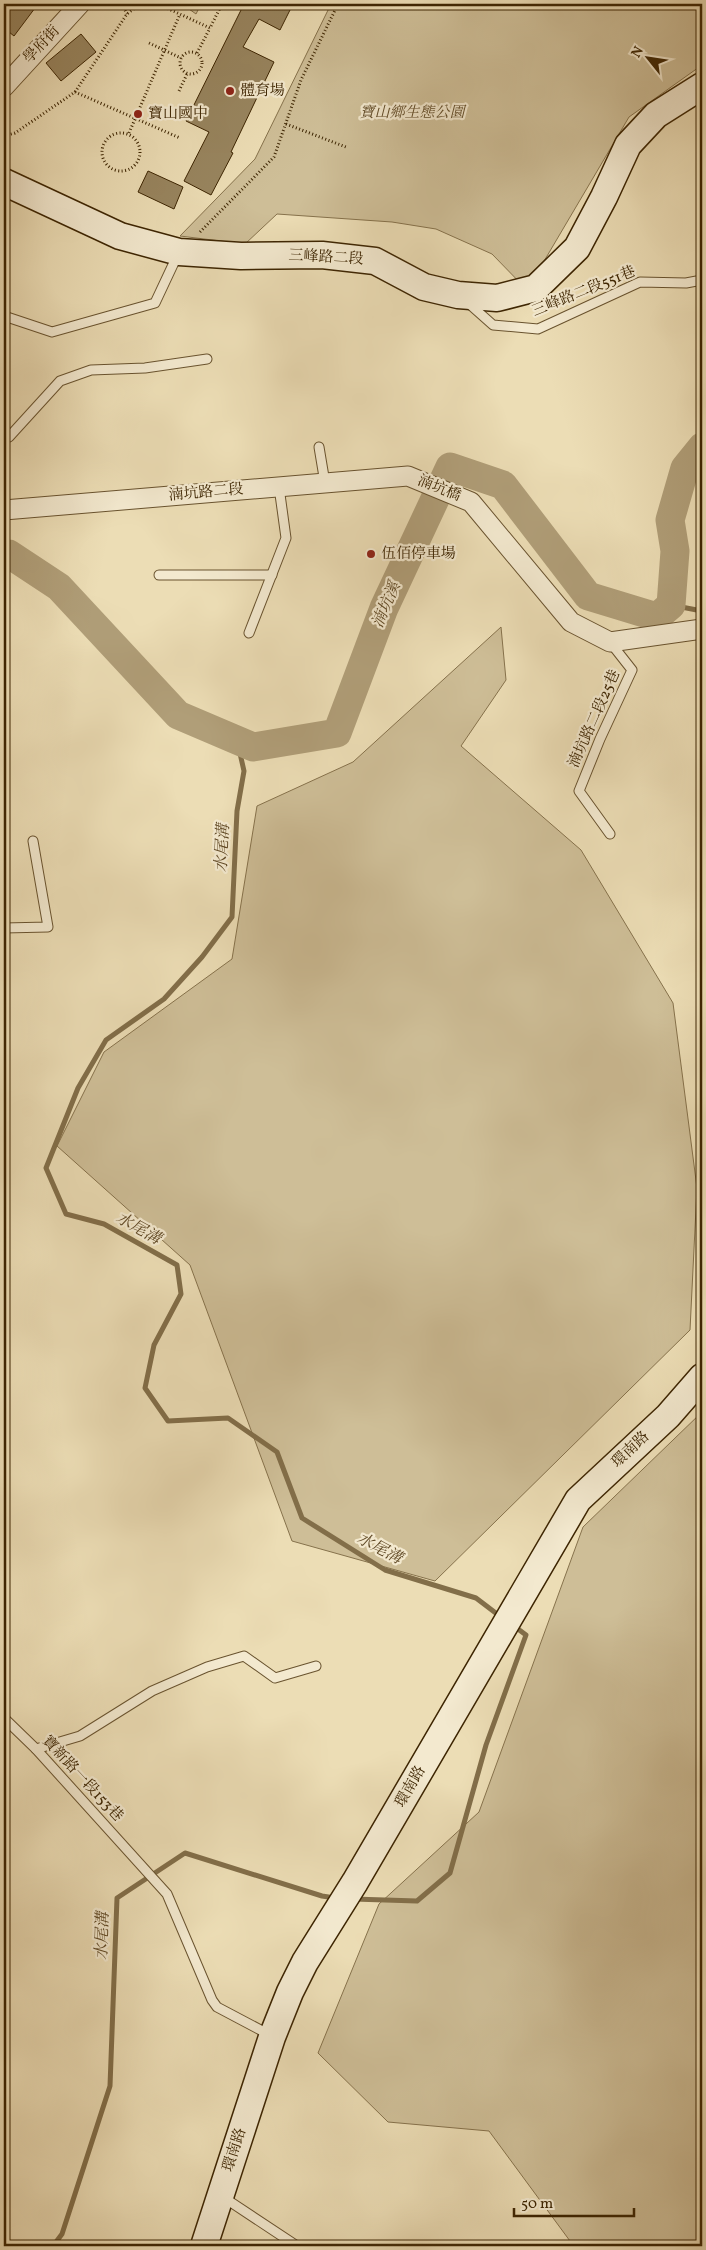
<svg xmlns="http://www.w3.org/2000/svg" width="706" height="2250" font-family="Vollkorn,'Noto Serif TC',serif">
<rect width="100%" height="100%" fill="#ecddb5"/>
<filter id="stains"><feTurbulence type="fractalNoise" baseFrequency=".004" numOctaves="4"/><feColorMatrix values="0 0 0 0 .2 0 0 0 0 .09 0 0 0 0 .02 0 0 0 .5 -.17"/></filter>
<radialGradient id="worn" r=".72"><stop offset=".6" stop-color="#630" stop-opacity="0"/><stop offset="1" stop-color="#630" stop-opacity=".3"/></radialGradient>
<g fill="#cebe97" stroke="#86724c">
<polygon points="182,4 201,4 196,14"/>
<polygon points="331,4 702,4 702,65 629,117 527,290 492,254 436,229 392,222 277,214 245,244 180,236 255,159"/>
<polygon points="501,627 506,680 461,746 581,850 673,1003 697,1188 690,1330 435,1581 292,1541 190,1265 57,1146 104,1052 232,959 257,806 353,762"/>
<polygon points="702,1412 702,2246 567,2246 570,2241 489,2131 388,2122 318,2053 379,1904 479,1812 583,1527"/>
</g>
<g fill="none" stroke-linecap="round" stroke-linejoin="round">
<g stroke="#826e49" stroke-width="5">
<polyline points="671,605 702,611"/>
<polyline points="237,740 244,771 237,811 232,917 202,957 164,999 106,1040 78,1088 46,1168 66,1214 104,1224 177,1265 181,1294 154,1345 145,1388 168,1421 228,1418 277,1452 302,1518 385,1570 476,1598 501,1617"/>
<polyline points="353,1899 417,1901 450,1873 486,1745 526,1635 514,1626"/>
<polyline points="53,2246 62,2234 110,2086 117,1898 185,1853 322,1896 335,1898"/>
</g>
<polyline stroke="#b09e78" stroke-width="29" points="4,554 9,554 59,587 178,715 253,747 337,733 384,608 450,467 503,485 588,596 657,617 671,605 675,551 670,520 685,468 702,447"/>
</g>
<g fill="#98855f" stroke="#3d2502">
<polygon points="4,4 38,4 14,36 4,28"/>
<polygon points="244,4 293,4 280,30 259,19 243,47 274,62 231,152 233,153 211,195 184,181 209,132 186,121"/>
<polygon points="81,34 96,52 61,81 46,63"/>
<polygon points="148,171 183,187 174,209 138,192"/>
</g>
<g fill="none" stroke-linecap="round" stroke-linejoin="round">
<g stroke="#69532f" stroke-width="11">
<g id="lane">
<polyline points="466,301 493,325 538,329 640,282 686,283 702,280"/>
<polyline points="4,316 52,332 155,303 178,254"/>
<polyline points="4,438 9,437 60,381 91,370 145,368 207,359"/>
<polyline points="319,447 325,483"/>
<polyline points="159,575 272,575"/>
<polyline points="249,633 286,538 279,487"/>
<polyline points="610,642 632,670 600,739 579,791 610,834"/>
<polyline points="4,928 48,927 33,841"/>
<polyline points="4,1718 36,1749 167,1894 212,2000 217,2007 270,2035"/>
<polyline points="36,1749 80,1736 152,1691 207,1667 244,1656 275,1678 316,1666"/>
<polyline points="223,2197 297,2246"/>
</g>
</g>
<g stroke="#69532f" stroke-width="21">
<g id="street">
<polyline points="4,87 80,4"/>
<polyline points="4,510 408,476 471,502 571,622 610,642 702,629"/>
</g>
</g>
<g stroke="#3d2502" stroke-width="29">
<g id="secondary">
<polyline points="4,182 120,236 179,252 241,256 322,255 375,261 424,287 458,295 497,298 536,288 577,248 604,197 628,145 656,115 702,86"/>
<polyline points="204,2246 272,2037 290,1992 305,1962 355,1882 578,1500 668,1416 702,1377"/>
</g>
</g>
<g stroke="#3d2502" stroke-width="3" stroke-dasharray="1 2.5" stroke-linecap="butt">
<polyline points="122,4 127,14"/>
<polyline points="158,4 210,28 222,4"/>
<polyline points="149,43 181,58"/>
<circle cx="191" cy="63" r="11"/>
<polyline points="197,53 210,28"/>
<polyline points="179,91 187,74"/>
<polyline points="75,92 127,14 140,4"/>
<polyline points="286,124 346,147"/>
<circle cx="121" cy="152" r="19"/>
<polyline points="129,133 180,14"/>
<polyline points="4,136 15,133 75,92 180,138"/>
<polyline points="200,232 274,157 301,80 338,4"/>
</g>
<use href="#lane" stroke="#f3e9cf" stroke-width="9"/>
<use href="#street" stroke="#f3e9cf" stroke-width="19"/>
<use href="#secondary" stroke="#f3e9cf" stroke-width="26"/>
</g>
<g fill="#8f2418" stroke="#f3e9cf" stroke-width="2">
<circle cx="230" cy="91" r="5"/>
<circle cx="138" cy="114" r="5"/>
<circle cx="371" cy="554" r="5"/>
</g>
<g text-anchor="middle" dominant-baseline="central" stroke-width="4.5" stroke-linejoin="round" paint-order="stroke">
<g font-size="15" fill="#3d2502" stroke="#f3e9cf">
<text transform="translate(42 45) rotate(-47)">學府街</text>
<text transform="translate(326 258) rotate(3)">三峰路二段</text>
<text transform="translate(584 292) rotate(-22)">三峰路二段551巷</text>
<text transform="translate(439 489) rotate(22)">湳坑橋</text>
<text transform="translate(206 493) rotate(-5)">湳坑路二段</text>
<text transform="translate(595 719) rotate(-66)">湳坑路二段25巷</text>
<text transform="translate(631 1450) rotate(-43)">環南路</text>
<text transform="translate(82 1779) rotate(47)">寶新路一段153巷</text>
<text transform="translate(411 1787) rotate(-60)">環南路</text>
<text transform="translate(235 2150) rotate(-72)">環南路</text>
</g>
<g font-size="15" fill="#3d2502" stroke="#f3e9cf" text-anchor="start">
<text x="240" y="91">體育場</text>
<text x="148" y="114">寶山國中</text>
<text x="381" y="554">伍佰停車場</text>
</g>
<g font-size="15" font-style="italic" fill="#614b27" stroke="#f3e9cf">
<text x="412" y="113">寶山鄉生態公園</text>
</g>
<g font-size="16" font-style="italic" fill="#604925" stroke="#f3e9cf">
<text transform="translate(387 605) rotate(-67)">湳坑溪</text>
<text transform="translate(223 848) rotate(-87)">水尾溝</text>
<text transform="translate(138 1229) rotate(29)">水尾溝</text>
<text transform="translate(379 1549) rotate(28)">水尾溝</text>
<text transform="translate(103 1936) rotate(-88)">水尾溝</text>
</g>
</g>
<rect width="706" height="2250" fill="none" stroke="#ecddb5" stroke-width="20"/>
<rect x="5" y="5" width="696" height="2240" fill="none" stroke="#3d2502" stroke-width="2.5"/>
<rect x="10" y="10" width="686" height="2230" fill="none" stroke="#3d2502"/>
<g transform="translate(648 58) rotate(300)" stroke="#f3e9cf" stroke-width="4" paint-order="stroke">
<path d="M0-4L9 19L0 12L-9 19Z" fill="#3d2502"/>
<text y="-8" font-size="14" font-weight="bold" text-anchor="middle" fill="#3d2502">N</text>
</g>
<path d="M514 2208v8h120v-8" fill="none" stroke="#3d2502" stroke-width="2.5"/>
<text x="521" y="2208" font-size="15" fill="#3d2502" stroke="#f3e9cf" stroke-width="4" paint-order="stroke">50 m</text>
<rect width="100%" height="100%" filter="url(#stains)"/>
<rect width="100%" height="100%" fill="url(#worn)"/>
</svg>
